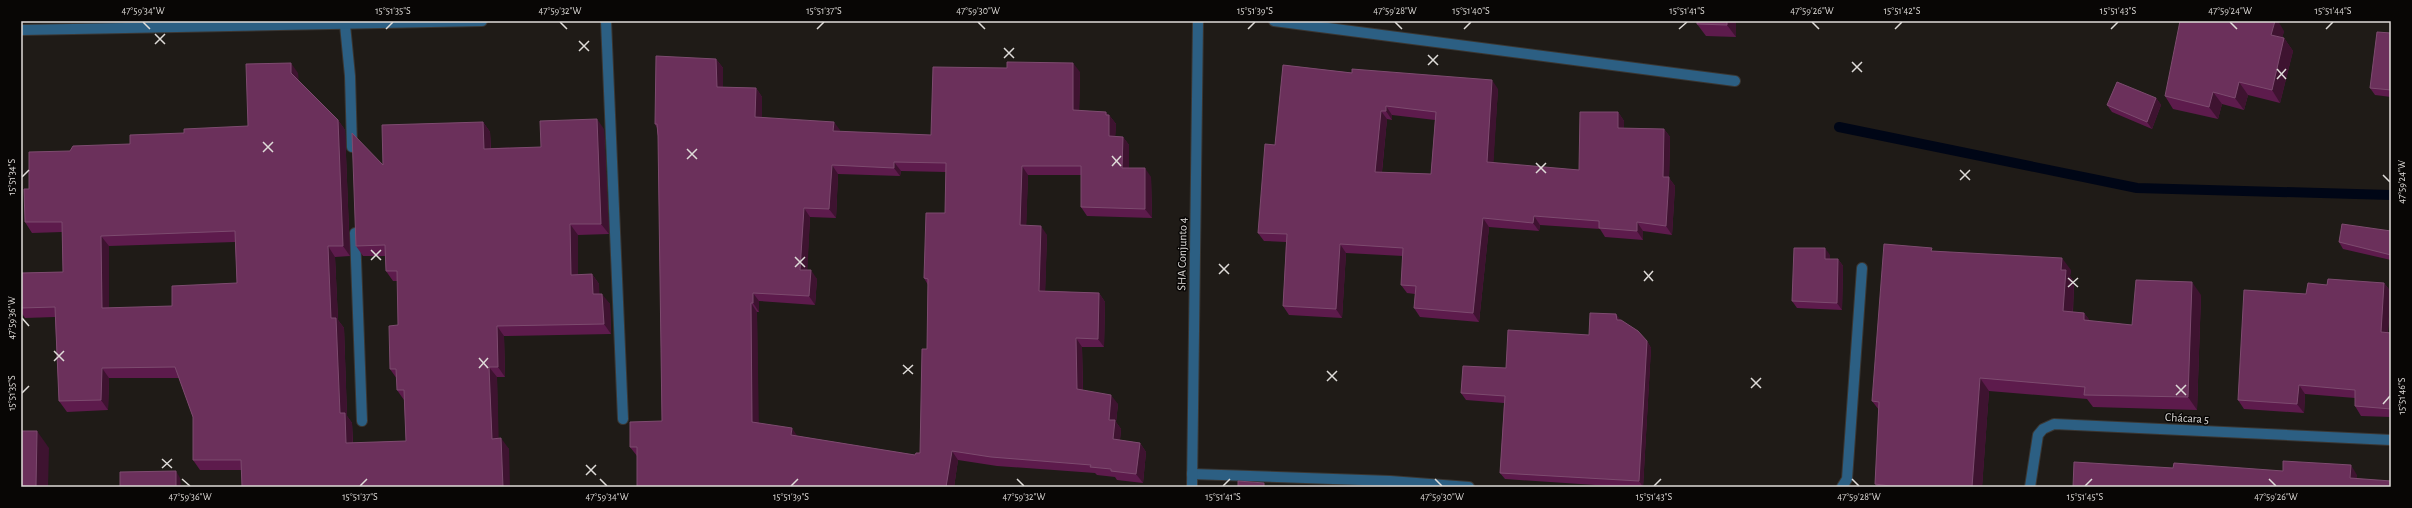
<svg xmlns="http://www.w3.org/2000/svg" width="2412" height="508" font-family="'Alegreya Sans',sans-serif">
<rect width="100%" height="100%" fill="#1f1b17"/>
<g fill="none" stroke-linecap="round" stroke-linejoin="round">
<polyline stroke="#000616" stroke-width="10" points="1839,127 2137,188 2391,195"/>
<g stroke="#3a3632" stroke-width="12">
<g id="minor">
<polyline points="606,21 623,419"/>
<polyline points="1274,21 1735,81"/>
<polyline points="345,25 350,76 352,147"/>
<polyline points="21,30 482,21"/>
<polyline points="355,233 362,421"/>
<polyline points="1192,474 1390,481 1469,487"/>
<polyline points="1192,487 1198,21"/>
<polyline points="1842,487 1847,479 1862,268"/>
<polyline points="2030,487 2038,435 2043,429 2054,424 2391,440"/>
</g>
</g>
<use href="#minor" stroke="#2c5f83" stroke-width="10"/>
</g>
<g fill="#5d1b4c" fill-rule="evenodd">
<polygon points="1697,21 1736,21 1736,37 1706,36 1697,24"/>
<polygon points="2284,31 2282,38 2284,38 2293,51 2280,103 2248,95 2244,110 2222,104 2218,119 2173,109 2165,96"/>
<polygon points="2391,33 2391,97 2375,95 2370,88"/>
<path d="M716 59 723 68V87L756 88 762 97V117L840 130V132L931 135 1080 72 1079 111 1106 112 1108 115H1109L1116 124 1115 136 1123 137 1129 145V168L1151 177 1152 218 1087 216 1081 207V175H1028L1026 226 1047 235 1045 291 1099 293 1105 302 1104 347H1082L1083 390 1118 404 1116 422 1121 429 1120 440 1140 443 1146 452 1143 483 1117 480 1115 477 1097 475 1095 473 997 466 958 460 954 487H637V456L630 447 662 421 658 136 657 128 655 124ZM901 171 946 172 945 213 924 278 928 285 927 349 920 453 915 455 798 436 758 423 757 312H759V301L815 305 817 279 807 270 810 217 836 218 838 174 900 176Z"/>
<path d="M1283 65 1498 89 1493 163 1579 170 1618 112 1624 121V128L1664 129 1670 137 1669 178 1675 186 1672 235 1643 231V240L1605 237 1600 229 1540 225 1539 231 1489 227 1479 322 1420 317 1414 308 1415 294 1407 293 1401 285 1403 256 1346 253 1342 318 1289 315 1283 306 1286 242 1264 241 1258 233 1275 145ZM1392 115 1435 120 1431 174 1382 172 1387 119 1392 120Z"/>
<path d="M298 73V80L338 120 345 130 350 256 335 257 338 320 344 328 347 416 352 423 353 443 406 441 404 400 397 390V379L390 369 398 325V281H393L386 271 385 256H363L356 246 383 165 483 122 490 132 491 148 541 147 604 129 609 234 578 235V275L592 274 599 284V294L610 304 611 334 504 336 505 377H497L498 439 509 449 241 470H200L193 460V417L179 378H109L108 410 67 412 59 401 55 317 25 318 21 312V273L63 272 62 232 32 233 25 222 29 189 70 151 130 144 184 133 248 126ZM235 242 237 283 172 306 109 308V246Z"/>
<polygon points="2156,98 2161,105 2152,129 2112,112 2107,105"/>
<polygon points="2391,231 2391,260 2343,249 2339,242"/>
<polygon points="1934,251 2071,270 2070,276 2074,282 2073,312 2084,313 2090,321 2132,325 2201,295 2197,410 2093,407 2087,399 1989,391 1982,487 1877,487 1875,484 1879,410 1872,401"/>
<polygon points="1830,255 1830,259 1838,259 1843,266 1842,310 1797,308 1792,301"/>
<polygon points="2384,283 2391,292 2388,332 2391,333 2391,417 2361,416 2355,406 2355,398 2305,394 2304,413 2244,409 2238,400 2306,294 2327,285"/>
<polygon points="1616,314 1620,320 1647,341 1651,348 1643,487 1625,487 1505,479 1500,473 1504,403 1466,400 1461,393 1506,368 1589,335"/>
</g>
<g fill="#3e1330">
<polygon points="1727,21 1736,21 1736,37 1727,25"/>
<polygon points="2275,21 2278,21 2284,31 2280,48 2271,35"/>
<polygon points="2284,38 2293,51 2280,103 2272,90"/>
<polygon points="716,59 723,68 723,96 717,87"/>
<polygon points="291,63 298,73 299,83 291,73"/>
<polygon points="1073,63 1080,72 1079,119 1073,110"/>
<polygon points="1492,80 1498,89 1493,171 1487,162"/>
<polygon points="2239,82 2248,95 2244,110 2235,98"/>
<polygon points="756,88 762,97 762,126 755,117"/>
<polygon points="2213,92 2222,104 2218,119 2209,107"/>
<polygon points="2156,98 2161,105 2152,129 2147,122"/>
<polygon points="1386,106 1392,115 1392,120 1386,111"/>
<polygon points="1381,111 1387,119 1381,180 1375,172"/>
<polygon points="1106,112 1109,117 1109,115 1116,124 1115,145 1109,136"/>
<polygon points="1618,112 1624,121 1624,136 1618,128"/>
<polygon points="597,119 604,129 609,234 601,224"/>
<polygon points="338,120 345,130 350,256 343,246"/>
<polygon points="483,122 490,132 491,159 484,149"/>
<polygon points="834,122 840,130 840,140 833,131"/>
<polygon points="1664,129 1670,137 1669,178 1675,186 1672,235 1666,226 1663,177"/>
<polygon points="1123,137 1129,145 1129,176 1122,168"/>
<polygon points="894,162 901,171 900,176 894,168"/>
<polygon points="832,165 838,174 836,218 829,209"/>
<polygon points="1022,166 1028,175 1026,234 1020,225"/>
<polygon points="1145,168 1151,177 1152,218 1145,209"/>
<polygon points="804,208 810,217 807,279 800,270"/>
<polygon points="1534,216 1540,225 1539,231 1533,223"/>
<polygon points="1483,218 1489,227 1479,322 1473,313"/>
<polygon points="1637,222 1643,231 1643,240 1637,231"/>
<polygon points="570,224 578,235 578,285 571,275"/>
<polygon points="1041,226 1047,235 1045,300 1039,291"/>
<polygon points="101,236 109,246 109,318 102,308"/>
<polygon points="1340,244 1346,253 1342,318 1336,309"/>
<polygon points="328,246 335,257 338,320 344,328 347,416 352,423 353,453 346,443 340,413 331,318"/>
<polygon points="1825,248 1830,255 1830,266 1825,259"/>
<polygon points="2062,258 2071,270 2070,276 2074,282 2072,324 2063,311 2061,270"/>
<polygon points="1838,259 1843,266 1842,310 1837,303"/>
<polygon points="811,270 817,279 815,305 809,296"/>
<polygon points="592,274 599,284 600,305 593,294"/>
<polygon points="2192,282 2201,295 2197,410 2188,397"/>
<polygon points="2384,283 2391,292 2387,341 2381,332"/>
<polygon points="753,293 759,301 759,312 753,303"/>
<polygon points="1099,293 1105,302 1104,347 1098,339"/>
<polygon points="602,294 610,304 611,334 604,324"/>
<polygon points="751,303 757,312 759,431 752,422"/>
<polygon points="2084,313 2093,325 2084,320"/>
<polygon points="1616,314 1621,321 1617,320"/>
<polygon points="497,326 504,336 505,377 498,367"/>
<polygon points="1076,338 1082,347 1083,398 1077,389"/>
<polygon points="1647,341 1651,348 1643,487 1639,481"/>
<polygon points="489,367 497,377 499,449 492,439"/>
<polygon points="102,368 109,378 108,410 101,400"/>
<polygon points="1980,378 1989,391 1982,487 1972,487"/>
<polygon points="2299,385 2305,394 2304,413 2297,404"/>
<polygon points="1111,395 1118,404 1116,422 1121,429 1119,448 1113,439 1109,420"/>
<polygon points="792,428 798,437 791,435"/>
<polygon points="37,431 49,448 48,487 36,487"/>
<polygon points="501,438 509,449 510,487 503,487"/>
<polygon points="1140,443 1146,452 1143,483 1136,474"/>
<polygon points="952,451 958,460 954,487 946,487"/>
<polygon points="2351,465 2357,475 2357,487 2350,478"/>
<polygon points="176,471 180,478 181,487 176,487"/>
</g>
<g fill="#6b305b" stroke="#7d4b6f" fill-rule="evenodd">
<polygon points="1697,21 1727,21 1727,25 1697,24"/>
<polygon points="2180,21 2275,21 2271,35 2284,38 2272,90 2239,82 2235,98 2213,92 2209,107 2165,96"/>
<polygon points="2377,32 2391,33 2391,90 2370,88"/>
<path d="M656 56 716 59 717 87 756 88 755 117 834 122 833 131 931 135 933 67 1007 68V62L1073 63V110L1106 112V115H1109V136L1123 137 1122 168H1145V209L1081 207V166H1022L1020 225 1041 226 1039 291 1099 293 1098 339 1076 338 1077 389 1111 395 1109 420H1115L1113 439 1140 443 1136 474 1111 471V469L1090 467 1091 465 991 457 952 451 946 487H637V447H630V422L662 421 658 136 657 124H655ZM894 162 946 163 945 213H926L924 278 928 279 927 349H922L920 453H916L915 455 791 435 792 428 752 422 751 303H753V293L809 296 811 270H800L804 208 829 209 832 165 894 168Z"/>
<path d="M291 63V73L338 120 343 246H328L331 318H336L340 413H345L346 443 406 441 404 390H397L396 369H390L389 326 398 325 397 271H386L385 245 356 246 352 133 383 165 382 125 483 122 484 149 541 147 540 121 597 119 601 224H570L571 275 592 274 593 294H602L604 324 497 326 498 367H489L492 439 501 438 503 487H242L241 460H193V417L175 367 102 368 101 400 59 401 55 307 21 308V273L63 272 62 222H25L24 189H29V152L70 151 73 146 130 144V135L184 133V129L248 126 246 64ZM235 231 237 283 172 286V306L102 308 101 236Z"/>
<path d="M1283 65 1352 73V69L1492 80 1487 162 1579 170 1580 112H1618V128L1664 129 1663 177H1669L1666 226 1637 222V231L1599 228V221L1534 216 1533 223 1483 218 1473 313 1414 308 1416 286 1401 285 1403 248 1340 244 1336 309 1283 306 1287 234 1258 233 1265 144 1275 145ZM1386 106 1436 112 1431 174 1375 172 1381 111H1386Z"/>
<polygon points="2117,82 2156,98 2147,122 2107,105"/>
<polygon points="2342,224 2391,231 2391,255 2339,242"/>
<polygon points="1884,244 1932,248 1931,251 2062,258 2061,270 2066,270 2063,311 2084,313 2084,320 2132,325 2136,280 2192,282 2188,397 2084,395 2085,387 1980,378 1972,487 1890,487 1890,486 1875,484 1879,402 1872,401"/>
<polygon points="1794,248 1825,248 1825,259 1838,259 1837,303 1792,301"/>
<polygon points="2328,279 2384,283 2381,332 2391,333 2391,409 2355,406 2355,390 2299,385 2297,404 2238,400 2244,290 2306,294 2308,283 2327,285"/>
<polygon points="1590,313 1616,314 1617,320 1621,320 1638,331 1647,341 1639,481 1500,473 1505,396 1461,393 1463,366 1506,368 1508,330 1589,335"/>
<polygon points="21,431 37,431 36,487 21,487"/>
<polygon points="2283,461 2351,465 2350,478 2391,481 2391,487 2073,487 2074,462 2173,468 2174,463 2283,471"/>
<polygon points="176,471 176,487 120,487 120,472"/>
<polygon points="1238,481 1264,483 1264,487 1238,487"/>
</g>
<path fill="none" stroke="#dfdcd9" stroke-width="1.5" d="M143 22 150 29M560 22 567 29M978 22 985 29M1395 22 1402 29M1812 22 1819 29M2230 22 2237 29M386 29 393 22M817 29 824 22M1248 29 1255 22M1464 29 1471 22M1679 29 1687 22M1895 29 1902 22M2111 29 2118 22M2326 29 2333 22M155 34 165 44M579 41 589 51M155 44 165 34M1004 48 1014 58M579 51 589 41M1428 55 1438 65M1004 58 1014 48M1852 62 1862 72M1428 65 1438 55M2277 69 2286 79M1852 72 1862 62M2277 79 2286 69M263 142 273 152M687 149 697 159M263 152 273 142M1112 156 1121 166M687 159 697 149M1536 163 1546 173M1112 166 1121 156M1960 170 1970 180M1536 173 1546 163M2383 175 2390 182M22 177 29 170M1960 180 1970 170M371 250 381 260M795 257 805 267M371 260 381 250M1219 264 1229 274M795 267 805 257M1644 271 1653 281M1219 274 1229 264M2068 278 2078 287M1644 281 1653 271M2068 287 2078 278M22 318 29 326M54 351 64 361M479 358 488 368M54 361 64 351M903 365 913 374M479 368 488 358M1327 371 1337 381M903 374 913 365M1751 378 1761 388M1327 381 1337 371M2176 385 2186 395M1751 388 1761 378M22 393 29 386M2176 395 2186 385M2383 404 2390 396M162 459 172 468M586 465 596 475M162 468 172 459M586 475 596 465M182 479 190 486M600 479 607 486M1017 479 1024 486M1435 479 1442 486M1852 479 1859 486M2269 479 2276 486M360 486 367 479M791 486 798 479M1223 486 1230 479M1654 486 1661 479M2085 486 2092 479"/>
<g text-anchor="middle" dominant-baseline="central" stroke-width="3" stroke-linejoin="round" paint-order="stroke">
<g font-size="12" fill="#dfdcd9" stroke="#080605">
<text transform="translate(1182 254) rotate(-89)">SHA Conjunto 4</text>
<text transform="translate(2187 418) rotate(3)">Chácara 5</text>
</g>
</g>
<rect width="2412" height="508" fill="none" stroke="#080605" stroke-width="44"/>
<rect x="22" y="22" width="2368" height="464" fill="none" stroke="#dfdcd9" stroke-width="1.5"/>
<g font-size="10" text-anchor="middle" fill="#dfdcd9">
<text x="143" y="14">47°59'34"W</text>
<text x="393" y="14">15°51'35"S</text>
<text x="560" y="14">47°59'32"W</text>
<text x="824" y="14">15°51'37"S</text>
<text x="978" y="14">47°59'30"W</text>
<text x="1255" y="14">15°51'39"S</text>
<text x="1395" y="14">47°59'28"W</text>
<text x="1471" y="14">15°51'40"S</text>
<text x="1687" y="14">15°51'41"S</text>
<text x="1812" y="14">47°59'26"W</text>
<text x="1902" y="14">15°51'42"S</text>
<text x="2118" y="14">15°51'43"S</text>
<text x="2230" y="14">47°59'24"W</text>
<text x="2333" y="14">15°51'44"S</text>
<text transform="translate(11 177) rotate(-90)" y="4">15°51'34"S</text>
<text transform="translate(2401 182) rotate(-90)" y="4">47°59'24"W</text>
<text transform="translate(11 318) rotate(-90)" y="4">47°59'36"W</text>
<text transform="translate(11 393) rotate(-90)" y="4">15°51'35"S</text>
<text transform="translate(2401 396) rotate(-90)" y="4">15°51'46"S</text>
<text x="190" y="500">47°59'36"W</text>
<text x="360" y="500">15°51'37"S</text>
<text x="607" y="500">47°59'34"W</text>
<text x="791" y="500">15°51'39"S</text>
<text x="1024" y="500">47°59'32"W</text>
<text x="1223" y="500">15°51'41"S</text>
<text x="1442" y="500">47°59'30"W</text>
<text x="1654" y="500">15°51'43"S</text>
<text x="1859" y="500">47°59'28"W</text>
<text x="2085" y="500">15°51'45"S</text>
<text x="2276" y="500">47°59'26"W</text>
</g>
</svg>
